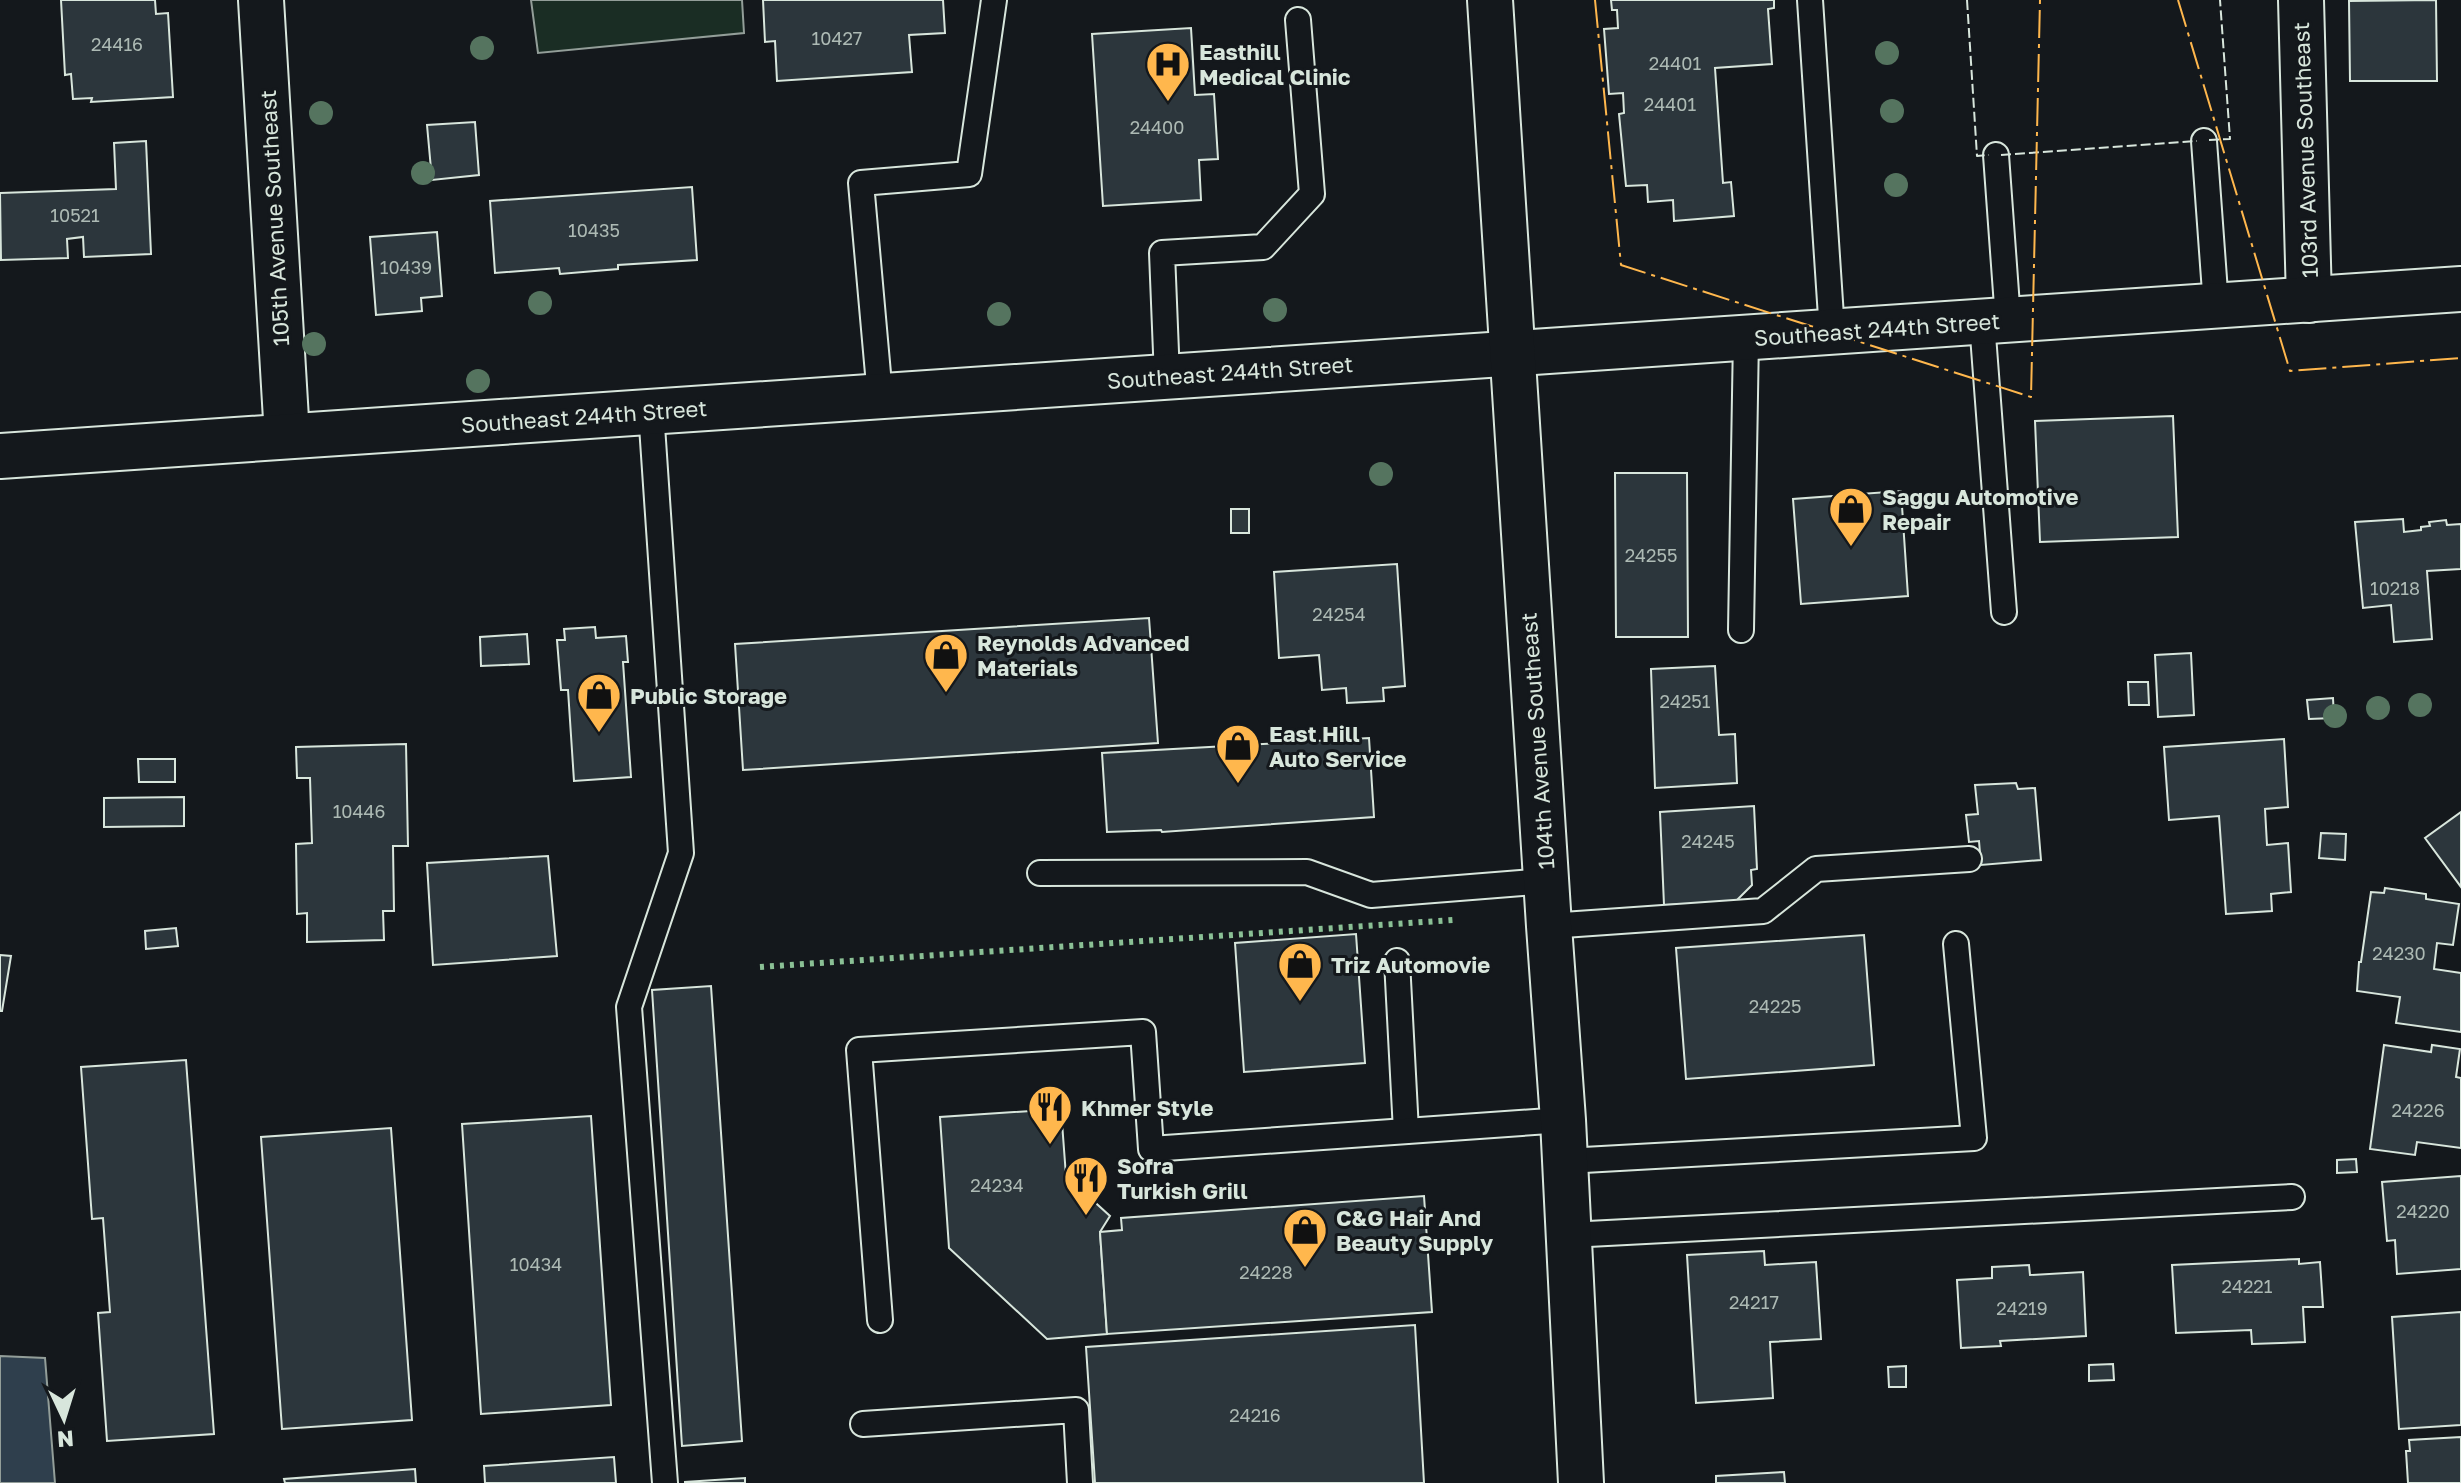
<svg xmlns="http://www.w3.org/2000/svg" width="2461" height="1483" font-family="'Golos Text',sans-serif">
<rect width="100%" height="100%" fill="#14181c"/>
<polygon fill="#1a2d24" stroke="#939e99" stroke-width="2" points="531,0 742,0 744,33 538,53"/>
<polygon fill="#2f3f4d" stroke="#939e99" stroke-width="2" points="0,1356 45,1358 55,1483 0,1483"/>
<g fill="#2c363c" stroke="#d8e6dc" stroke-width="2">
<polygon points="61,0 155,0 156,14 168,13 173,97 91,102 92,98 73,99 71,74 65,75"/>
<polygon points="763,0 943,0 945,33 909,35 912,72 777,81 775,41 765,42"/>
<polygon points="1611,0 1774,0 1774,8 1768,9 1772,64 1715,68 1723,183 1731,182 1734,216 1674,221 1673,200 1648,202 1647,185 1626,186 1619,114 1624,113 1623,93 1609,94 1604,29 1618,28 1617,10 1612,10"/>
<polygon points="2436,0 2437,81 2350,81 2349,1"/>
<polygon points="1191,28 1195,95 1214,94 1218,159 1199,160 1201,200 1103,206 1092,34"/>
<polygon points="475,122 479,175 432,180 427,125"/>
<polygon points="146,141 151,254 84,257 83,237 67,239 68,258 1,260 0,193 116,189 114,143"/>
<polygon points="692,187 697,260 618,265 618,269 560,274 559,268 495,273 490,201"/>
<polygon points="437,232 442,296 421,298 422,311 376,315 370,237"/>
<polygon points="2173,416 2178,537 2040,542 2035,421"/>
<polygon points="1615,473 1687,473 1688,637 1616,637"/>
<polygon points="1901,491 1908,596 1801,604 1793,499"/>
<rect x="1231" y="509" width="18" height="24"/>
<polygon points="2403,519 2404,532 2421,530 2421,527 2430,526 2429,522 2446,520 2447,525 2461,524 2461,569 2427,571 2432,639 2394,642 2391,605 2363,608 2355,522"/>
<polygon points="1397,564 1405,686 1383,688 1384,701 1347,703 1346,688 1322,690 1319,655 1279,658 1274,572"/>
<polygon points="1149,618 1158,743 743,770 735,644"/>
<polygon points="595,627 596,638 626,636 628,662 623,662 631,777 574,781 568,690 561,690 557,640 565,640 564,629"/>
<polygon points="527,634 529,664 481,666 480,637"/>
<polygon points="2191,653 2194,715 2158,717 2155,655"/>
<polygon points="1715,666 1719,735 1735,734 1737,783 1655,788 1651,669"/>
<polygon points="2128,682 2148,682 2149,705 2129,705"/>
<polygon points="2333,698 2334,718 2309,719 2307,700"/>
<polygon points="1369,738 1374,817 1162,832 1161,830 1107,832 1102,753"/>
<polygon points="2284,739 2288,807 2265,809 2267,845 2288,843 2291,892 2271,894 2272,911 2226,914 2219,816 2169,820 2164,747"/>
<polygon points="406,744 408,846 393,846 394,911 383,911 384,940 307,942 307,913 297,914 296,844 312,843 310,778 297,778 296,747"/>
<polygon points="138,759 175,759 175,782 139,782"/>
<polygon points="2016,783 2018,789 2035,788 2041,860 1981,865 1979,841 1969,842 1966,815 1978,814 1975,785"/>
<polygon points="184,797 184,826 104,827 104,798"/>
<polygon points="1754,806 1757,869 1751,870 1752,885 1735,902 1664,905 1660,812"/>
<polygon points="2461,812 2461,887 2425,838"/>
<polygon points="2321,833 2346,834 2345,860 2319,858"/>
<polygon points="548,856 557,956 433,965 427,863"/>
<polygon points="2385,888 2426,894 2426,899 2459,904 2453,945 2437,943 2434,969 2461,973 2461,1032 2396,1023 2400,997 2357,991 2359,962 2361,962 2371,892 2384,893"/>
<polygon points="176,928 178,946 146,949 145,931"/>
<polygon points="1356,934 1365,1063 1244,1072 1235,943"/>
<polygon points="1864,935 1874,1065 1686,1079 1676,948"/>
<polygon points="0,955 11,956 2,1011 0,1011"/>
<polygon points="711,986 742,1441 682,1446 652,990"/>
<polygon points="2384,1045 2431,1052 2432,1045 2460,1049 2456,1077 2461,1078 2461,1148 2417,1142 2415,1155 2370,1149"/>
<polygon points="186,1060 214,1434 107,1441 98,1313 110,1312 103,1218 92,1219 81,1067"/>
<polygon points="1061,1109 1066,1176 1110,1216 1100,1232 1107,1334 1047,1339 949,1248 940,1117"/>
<polygon points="591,1116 611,1405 481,1414 462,1124"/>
<polygon points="391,1128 412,1420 282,1429 261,1137"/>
<polygon points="2356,1159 2357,1172 2337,1173 2337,1160"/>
<polygon points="2461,1176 2461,1269 2397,1274 2395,1240 2387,1241 2382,1182"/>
<polygon points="1424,1196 1432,1312 1107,1334 1100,1232 1122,1230 1121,1218"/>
<polygon points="1764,1251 1765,1265 1816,1262 1821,1339 1770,1342 1773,1398 1696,1403 1687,1255"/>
<polygon points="2299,1259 2299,1264 2320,1262 2323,1307 2303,1307 2305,1342 2252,1344 2251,1330 2176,1333 2172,1265"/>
<polygon points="2029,1265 2030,1275 2083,1272 2086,1336 2000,1341 2001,1346 1961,1348 1957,1280 1992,1278 1992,1267"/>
<polygon points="2461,1312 2461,1425 2399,1429 2392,1317"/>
<polygon points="1415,1325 1424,1483 1095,1483 1086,1347"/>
<polygon points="2113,1364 2114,1380 2089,1381 2089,1365"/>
<polygon points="1906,1366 1906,1387 1889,1387 1888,1367"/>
<polygon points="2461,1437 2461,1483 2408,1483 2406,1451 2410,1451 2409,1440"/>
<polygon points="614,1457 616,1483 485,1483 484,1466"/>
<polygon points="415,1469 416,1483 285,1483 284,1479"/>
<polygon points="1784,1472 1785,1483 1716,1483 1716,1476"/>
<polygon points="745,1478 745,1483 685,1483 685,1482"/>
</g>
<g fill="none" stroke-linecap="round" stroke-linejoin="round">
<g stroke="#d8e6dc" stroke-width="28">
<g id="service">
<polyline points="1810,0 1832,332"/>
<polyline points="2204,141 2216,306"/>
<polyline points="1996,155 2008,320"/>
<polyline points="1982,322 2004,612"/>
<polyline points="1167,377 1162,253 1263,247 1312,194 1298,20"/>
<polyline points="880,396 861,183 969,174 994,0"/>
<polyline points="651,411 681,853 629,1007 665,1483"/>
<polyline points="1741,630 1746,337"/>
<polyline points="1040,873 1307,872 1371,895 1546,881"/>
<polyline points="1549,926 1763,911 1816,869 1969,859"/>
<polyline points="1397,961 1406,1131"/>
<polyline points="1566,1161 1974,1138 1956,944"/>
<polyline points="1569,1235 2292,1197"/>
<polyline points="880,1320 859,1050 1143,1032 1151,1149 1563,1120"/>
<polyline points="863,1424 1076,1410 1080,1483"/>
</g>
</g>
<g stroke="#d8e6dc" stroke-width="48">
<g id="minor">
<polyline points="261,0 287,436"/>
<polyline points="2301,0 2309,300"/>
</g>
</g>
<g stroke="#d8e6dc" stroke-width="48">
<polyline id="tertiary" points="0,456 2461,289"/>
</g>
<g stroke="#d8e6dc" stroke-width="48">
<polyline id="primary" points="1490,0 1549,926 1563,1120 1581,1483"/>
</g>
<use href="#service" stroke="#14181c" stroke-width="24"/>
<use href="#minor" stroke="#14181c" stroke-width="44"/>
<use href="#tertiary" stroke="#14181c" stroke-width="44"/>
<use href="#primary" stroke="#14181c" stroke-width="44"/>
<polyline stroke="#8ac095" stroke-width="6" stroke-dasharray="4 6" stroke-linecap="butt" points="760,967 1453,920"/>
<g stroke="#d8e6dc" stroke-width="2" stroke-dasharray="10 4" stroke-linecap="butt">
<polyline points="1967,0 1977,156 1989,155"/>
<polyline points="2209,140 2230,139 2220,0"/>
<polyline points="2001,155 2197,141"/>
</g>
<g stroke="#ffb74d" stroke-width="2" stroke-dasharray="28 6 4 6" stroke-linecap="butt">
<polyline points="1595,0 1621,265 2031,397 2040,0"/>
<polyline points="2178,0 2290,371 2461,358"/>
</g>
</g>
<g fill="#55745f">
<circle cx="482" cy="48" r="12"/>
<circle cx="1887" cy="53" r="12"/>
<circle cx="1892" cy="111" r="12"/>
<circle cx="321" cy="113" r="12"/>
<circle cx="423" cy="173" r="12"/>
<circle cx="1896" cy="185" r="12"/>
<circle cx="540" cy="303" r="12"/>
<circle cx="1275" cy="310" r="12"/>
<circle cx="999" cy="314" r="12"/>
<circle cx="314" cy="344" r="12"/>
<circle cx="478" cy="381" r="12"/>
<circle cx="1381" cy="474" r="12"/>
<circle cx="2420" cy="705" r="12"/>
<circle cx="2378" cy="708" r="12"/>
<circle cx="2335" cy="716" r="12"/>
</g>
<defs>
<g id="hospital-pin" transform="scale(2.3)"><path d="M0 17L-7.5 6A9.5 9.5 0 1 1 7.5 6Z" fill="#ffb74d" stroke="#14181c"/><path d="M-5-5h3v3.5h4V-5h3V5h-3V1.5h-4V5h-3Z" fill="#111"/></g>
<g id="shop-pin" transform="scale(2.3)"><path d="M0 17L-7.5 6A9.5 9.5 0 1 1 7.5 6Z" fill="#ffb74d" stroke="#14181c"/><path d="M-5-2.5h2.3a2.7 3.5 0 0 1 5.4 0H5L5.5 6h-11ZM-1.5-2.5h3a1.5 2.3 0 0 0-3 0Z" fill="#111"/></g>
<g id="restaurant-pin" transform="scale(2.3)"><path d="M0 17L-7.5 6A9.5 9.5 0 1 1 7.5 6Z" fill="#ffb74d" stroke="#14181c"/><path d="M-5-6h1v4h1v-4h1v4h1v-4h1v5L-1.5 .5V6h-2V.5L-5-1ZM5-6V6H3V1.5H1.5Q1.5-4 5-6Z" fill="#111"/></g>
</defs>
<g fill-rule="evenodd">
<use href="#hospital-pin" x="1168" y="64"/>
<use href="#shop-pin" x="1851" y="509"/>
<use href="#shop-pin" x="946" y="655"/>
<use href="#shop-pin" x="599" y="695"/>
<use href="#shop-pin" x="1238" y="746"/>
<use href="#shop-pin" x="1300" y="964"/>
<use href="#restaurant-pin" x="1050" y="1107"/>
<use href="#restaurant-pin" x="1086" y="1178"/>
<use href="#shop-pin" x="1305" y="1230"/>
</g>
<g text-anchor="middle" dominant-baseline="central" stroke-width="6" stroke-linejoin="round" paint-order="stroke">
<g font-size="18" fill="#adbab4">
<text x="837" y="38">10427</text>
<text x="117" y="44">24416</text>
<text x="1675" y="63">24401</text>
<text x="1670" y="104">24401</text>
<text x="1157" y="127">24400</text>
<text x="75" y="215">10521</text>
<text x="594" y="230">10435</text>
<text x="406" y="267">10439</text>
<text x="1651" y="555">24255</text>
<text x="2395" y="588">10218</text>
<text x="1339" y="614">24254</text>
<text x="1685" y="701">24251</text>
<text x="359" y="811">10446</text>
<text x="1708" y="841">24245</text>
<text x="2399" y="953">24230</text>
<text x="1775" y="1006">24225</text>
<text x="2418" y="1110">24226</text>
<text x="997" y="1185">24234</text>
<text x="2423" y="1211">24220</text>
<text x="536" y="1264">10434</text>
<text x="1266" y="1272">24228</text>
<text x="2247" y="1286">24221</text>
<text x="1754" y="1302">24217</text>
<text x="2022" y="1308">24219</text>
<text x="1255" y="1415">24216</text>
</g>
<g font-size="22" font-weight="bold" fill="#d8e6dc" stroke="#14181c" text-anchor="start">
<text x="1199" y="51">Easthill<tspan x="1199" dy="25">Medical Clinic</tspan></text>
<text x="1882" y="496">Saggu Automotive<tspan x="1882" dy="25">Repair</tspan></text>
<text x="977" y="642">Reynolds Advanced<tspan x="977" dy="25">Materials</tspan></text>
<text x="630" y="695">Public Storage</text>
<text x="1269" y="733">East Hill<tspan x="1269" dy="25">Auto Service</tspan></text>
<text x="1331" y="964">Triz Automovie</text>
<text x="1081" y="1107">Khmer Style</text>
<text x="1117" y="1165">Sofra<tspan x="1117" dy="25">Turkish Grill</tspan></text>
<text x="1336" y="1217">C&amp;G Hair And<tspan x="1336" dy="25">Beauty Supply</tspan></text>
</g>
<g font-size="22" fill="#d8e6dc" stroke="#14181c">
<text transform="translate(2305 150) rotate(-92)">103rd Avenue Southeast</text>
<text transform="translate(274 218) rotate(-93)">105th Avenue Southeast</text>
<text transform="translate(1877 329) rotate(-4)">Southeast 244th Street</text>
<text transform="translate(1230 372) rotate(-4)">Southeast 244th Street</text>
<text transform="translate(584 416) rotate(-4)">Southeast 244th Street</text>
<text transform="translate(1537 741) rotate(-94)">104th Avenue Southeast</text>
</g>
</g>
<g transform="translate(64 1419) rotate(176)" stroke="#14181c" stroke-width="6" paint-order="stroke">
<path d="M0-6L14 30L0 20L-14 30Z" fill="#d8e6dc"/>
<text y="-12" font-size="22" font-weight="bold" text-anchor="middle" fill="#d8e6dc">N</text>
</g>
</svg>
